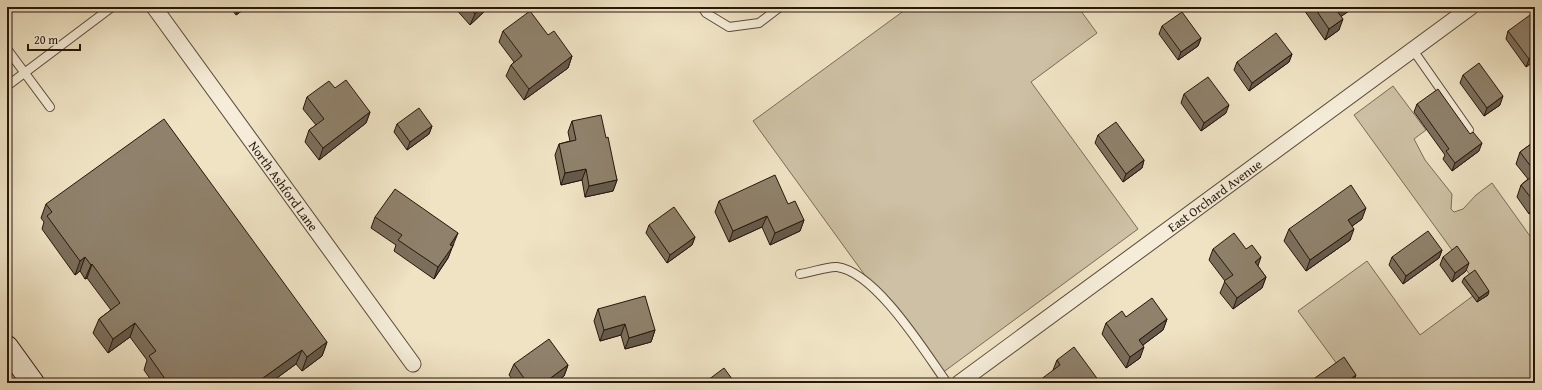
<svg xmlns="http://www.w3.org/2000/svg" width="1542" height="390" font-family="'Gentium Book Plus',serif">
<rect width="100%" height="100%" fill="#efe3c4"/>
<filter id="stains"><feTurbulence type="fractalNoise" baseFrequency=".005" numOctaves="4"/><feColorMatrix values="0 0 0 0 .2 0 0 0 0 .09 0 0 0 0 .02 0 0 0 .5 -.17"/></filter>
<radialGradient id="worn" r=".72"><stop offset=".6" stop-color="#630" stop-opacity="0"/><stop offset="1" stop-color="#630" stop-opacity=".3"/></radialGradient>
<g fill="#cdc0a4" stroke="#7a6b57">
<polygon points="909,7 1078,7 1097,33 1031,82 1138,229 938,376 753,121"/>
<polygon points="1393,86 1426,130 1414,139 1425,160 1452,194 1451,209 1454,212 1463,209 1476,195 1492,183 1535,243 1535,383 1351,383 1298,311 1367,261 1420,335 1481,290 1354,115"/>
</g>
<g fill="none" stroke-linecap="round" stroke-linejoin="round">
<g stroke="#594938" stroke-width="10">
<g id="lane">
<polyline points="702,7 706,13 729,27 759,23 780,7"/>
<polyline points="7,49 50,107"/>
<polyline points="1413,50 1469,130"/>
<polyline points="7,86 112,7"/>
<path d="M800 274C810 273 828 266 837 267 876 272 925 352 947 383"/>
</g>
</g>
<g stroke="#594938" stroke-width="17">
<g id="street">
<path id="s1" d="M154 7 413 364"/>
<path id="s2" d="M959 383 1471 7"/>
</g>
</g>
<g stroke="#27160a" stroke-width="24">
<polyline id="secondary" points="7,347 33,383"/>
</g>
<use href="#lane" stroke="#f5edd9" stroke-width="8"/>
<use href="#street" stroke="#f5edd9" stroke-width="15"/>
<use href="#secondary" stroke="#f5edd9" stroke-width="22"/>
</g>
<g fill="#7b6f5c" stroke="#27160a">
<polygon points="230,7 247,7 236,15"/>
<polygon points="454,7 489,7 470,25"/>
<polygon points="1302,7 1353,7 1352,9 1341,16 1339,30 1325,40"/>
<polygon points="1535,18 1535,60 1526,67 1506,39 1508,31"/>
<polygon points="1162,26 1201,38 1198,46 1178,60 1159,34"/>
<polygon points="503,31 548,35 572,56 568,68 524,100 506,76 511,65 514,62 499,42"/>
<polygon points="1292,54 1289,62 1249,91 1234,70 1237,62"/>
<polygon points="1463,75 1500,105 1484,116 1460,83"/>
<polygon points="335,88 370,112 366,123 319,160 305,142 309,130 316,125 303,109 307,97"/>
<polygon points="1184,94 1226,113 1201,131 1181,103"/>
<polygon points="1417,104 1479,151 1452,171 1443,159 1445,155 1414,112"/>
<polygon points="572,121 606,138 617,180 613,191 585,197 582,180 561,185 555,155 559,144 570,141 568,132"/>
<polygon points="397,124 432,126 429,134 407,150 394,132"/>
<polygon points="1098,135 1144,160 1142,168 1123,182 1095,143"/>
<polygon points="1535,141 1535,209 1529,214 1517,197 1521,185 1528,179 1516,164 1520,152"/>
<polygon points="719,201 788,204 804,220 800,231 770,245 762,227 729,242 715,212"/>
<polygon points="46,204 327,342 322,356 302,371 296,364 270,383 153,383 144,370 147,360 130,337 108,353 93,333 99,319 111,310 87,278 85,279 80,271 75,275 42,229 44,222 41,218"/>
<polygon points="375,217 454,244 452,247 448,258 434,279 394,251 396,245 371,228"/>
<polygon points="1362,219 1352,226 1350,240 1306,271 1284,241 1289,229"/>
<polygon points="649,225 695,237 692,245 667,263 646,233"/>
<polygon points="1213,249 1258,266 1266,277 1262,288 1233,309 1220,293 1225,281 1209,260"/>
<polygon points="1442,250 1439,258 1403,284 1389,265 1392,257"/>
<polygon points="1443,257 1466,271 1452,282 1440,265"/>
<polygon points="1464,278 1488,295 1477,302 1462,282"/>
<polygon points="598,309 655,330 651,342 625,349 621,335 600,341 594,321"/>
<polygon points="1126,317 1167,319 1163,330 1143,345 1140,358 1126,368 1102,334 1106,323"/>
<polygon points="1057,360 1098,383 1053,370"/>
<polygon points="514,364 568,365 564,376 555,383 515,383 509,375"/>
</g>
<g fill="#645a4b" stroke="#27160a">
<polygon points="239,7 247,7 236,15"/>
<polygon points="481,7 489,7 470,25 475,14"/>
<polygon points="1343,7 1353,7 1352,9 1333,22 1337,11"/>
<polygon points="1343,19 1339,30 1325,40 1329,29"/>
<polygon points="1201,38 1198,46 1178,60 1181,52"/>
<polygon points="1292,54 1289,62 1249,91 1252,83"/>
<polygon points="1535,54 1535,60 1526,67 1529,59"/>
<polygon points="572,56 568,68 524,100 529,89"/>
<polygon points="1503,96 1500,105 1484,116 1487,108"/>
<polygon points="1229,105 1226,113 1201,131 1204,123"/>
<polygon points="370,112 366,123 319,160 323,148"/>
<polygon points="432,126 429,134 407,150 410,142"/>
<polygon points="1482,143 1479,151 1452,171 1455,163"/>
<polygon points="1144,160 1142,168 1123,182 1126,174"/>
<polygon points="586,169 582,180 561,185 565,173"/>
<polygon points="617,180 613,191 585,197 589,186"/>
<polygon points="1535,201 1535,209 1529,214 1534,202"/>
<polygon points="1366,208 1362,219 1344,232 1348,220"/>
<polygon points="767,216 762,227 729,242 733,231"/>
<polygon points="804,220 800,231 770,245 775,233"/>
<polygon points="1354,229 1350,240 1306,271 1310,260"/>
<polygon points="458,233 448,258 434,279 438,267 450,245"/>
<polygon points="695,237 692,245 667,263 670,255"/>
<polygon points="1442,250 1439,258 1403,284 1406,276"/>
<polygon points="85,257 80,271 75,275 80,261"/>
<polygon points="1261,257 1257,269 1255,262"/>
<polygon points="1469,263 1466,271 1452,282 1455,273"/>
<polygon points="92,264 87,278 85,279 91,265"/>
<polygon points="1266,277 1262,288 1233,309 1237,298"/>
<polygon points="1489,291 1488,295 1477,302 1479,298"/>
<polygon points="1167,319 1163,330 1135,351 1139,340"/>
<polygon points="135,323 130,337 108,353 113,339"/>
<polygon points="625,324 621,335 600,341 604,330"/>
<polygon points="655,330 651,342 625,349 629,338"/>
<polygon points="327,342 322,356 302,371 307,357"/>
<polygon points="1144,347 1140,358 1126,368 1130,357"/>
<polygon points="302,350 296,364 270,383 256,383"/>
<polygon points="568,365 564,376 555,383 547,383 548,380"/>
<polygon points="1356,375 1353,383 1345,383"/>
</g>
<g fill="#8f816b" stroke="#27160a">
<polygon points="468,7 481,7 475,14"/>
<polygon points="1314,7 1343,7 1337,11 1343,19 1329,29"/>
<polygon points="530,11 548,35 554,31 572,56 529,89 511,65 522,56 503,31"/>
<polygon points="1182,12 1201,38 1181,52 1162,26"/>
<polygon points="1530,15 1533,19 1535,18 1535,54 1529,59 1508,31"/>
<polygon points="1276,33 1292,54 1252,83 1237,62"/>
<polygon points="1479,63 1503,96 1487,108 1463,75"/>
<polygon points="1208,77 1229,105 1204,123 1184,94"/>
<polygon points="346,80 370,112 323,148 309,130 324,119 307,97 329,81 335,88"/>
<polygon points="1438,89 1470,134 1473,132 1482,143 1455,163 1446,151 1449,149 1417,104"/>
<polygon points="419,108 432,126 410,142 397,124"/>
<polygon points="601,115 606,138 608,137 617,180 589,186 586,169 565,173 559,144 576,140 572,121"/>
<polygon points="164,119 327,342 307,357 302,350 256,383 168,383 149,356 156,351 135,323 113,339 99,319 120,303 92,264 91,265 85,257 80,261 47,216 52,212 46,204"/>
<polygon points="1116,122 1144,160 1126,174 1098,135"/>
<polygon points="1535,141 1535,172 1520,152"/>
<polygon points="1535,174 1535,201 1534,202 1521,185"/>
<polygon points="775,175 788,204 795,201 804,220 775,233 767,216 733,231 719,201"/>
<polygon points="1351,185 1366,208 1348,220 1354,229 1310,260 1289,229"/>
<polygon points="395,189 458,233 450,245 453,246 438,267 398,240 402,235 375,217"/>
<polygon points="674,207 695,237 670,255 649,225"/>
<polygon points="1428,231 1442,250 1406,276 1392,257"/>
<polygon points="1234,233 1246,249 1252,245 1261,257 1255,262 1266,277 1237,298 1224,281 1233,275 1213,249"/>
<polygon points="1457,246 1469,263 1455,273 1443,257"/>
<polygon points="1475,270 1489,291 1479,298 1464,278"/>
<polygon points="645,296 655,330 629,338 625,324 604,330 598,309"/>
<polygon points="1152,298 1167,319 1139,340 1144,347 1130,357 1106,323 1122,311 1126,317"/>
<polygon points="549,339 568,365 548,380 550,383 524,383 526,381 514,364"/>
<polygon points="1074,347 1099,381 1096,383 1036,383 1060,365 1057,360"/>
<polygon points="1344,357 1356,375 1345,383 1308,383"/>
<polygon points="724,368 735,383 704,383"/>
</g>
<g text-anchor="middle" dominant-baseline="central" stroke-width="4" stroke-linejoin="round" paint-order="stroke">
<g font-size="13" fill="#27160a" stroke="#f5edd9">
<text stroke="none"><textPath href="#s1" startOffset="221">North Ashford Lane</textPath></text>
<text stroke="none"><textPath href="#s2" startOffset="317">East Orchard Avenue</textPath></text>
</g>
</g>
<rect width="1542" height="390" fill="none" stroke="#efe3c4" stroke-width="24"/>
<rect x="8" y="8" width="1526" height="374" fill="none" stroke="#27160a" stroke-width="2"/>
<rect x="12" y="12" width="1518" height="366" fill="none" stroke="#27160a"/>
<path d="M28 44v6h52v-6" fill="none" stroke="#27160a" stroke-width="2"/>
<text x="34" y="44" font-size="12" fill="#27160a" stroke="#f5edd9" stroke-width="3" paint-order="stroke">20 m</text>
<rect width="100%" height="100%" filter="url(#stains)"/>
<rect width="100%" height="100%" fill="url(#worn)"/>
</svg>
